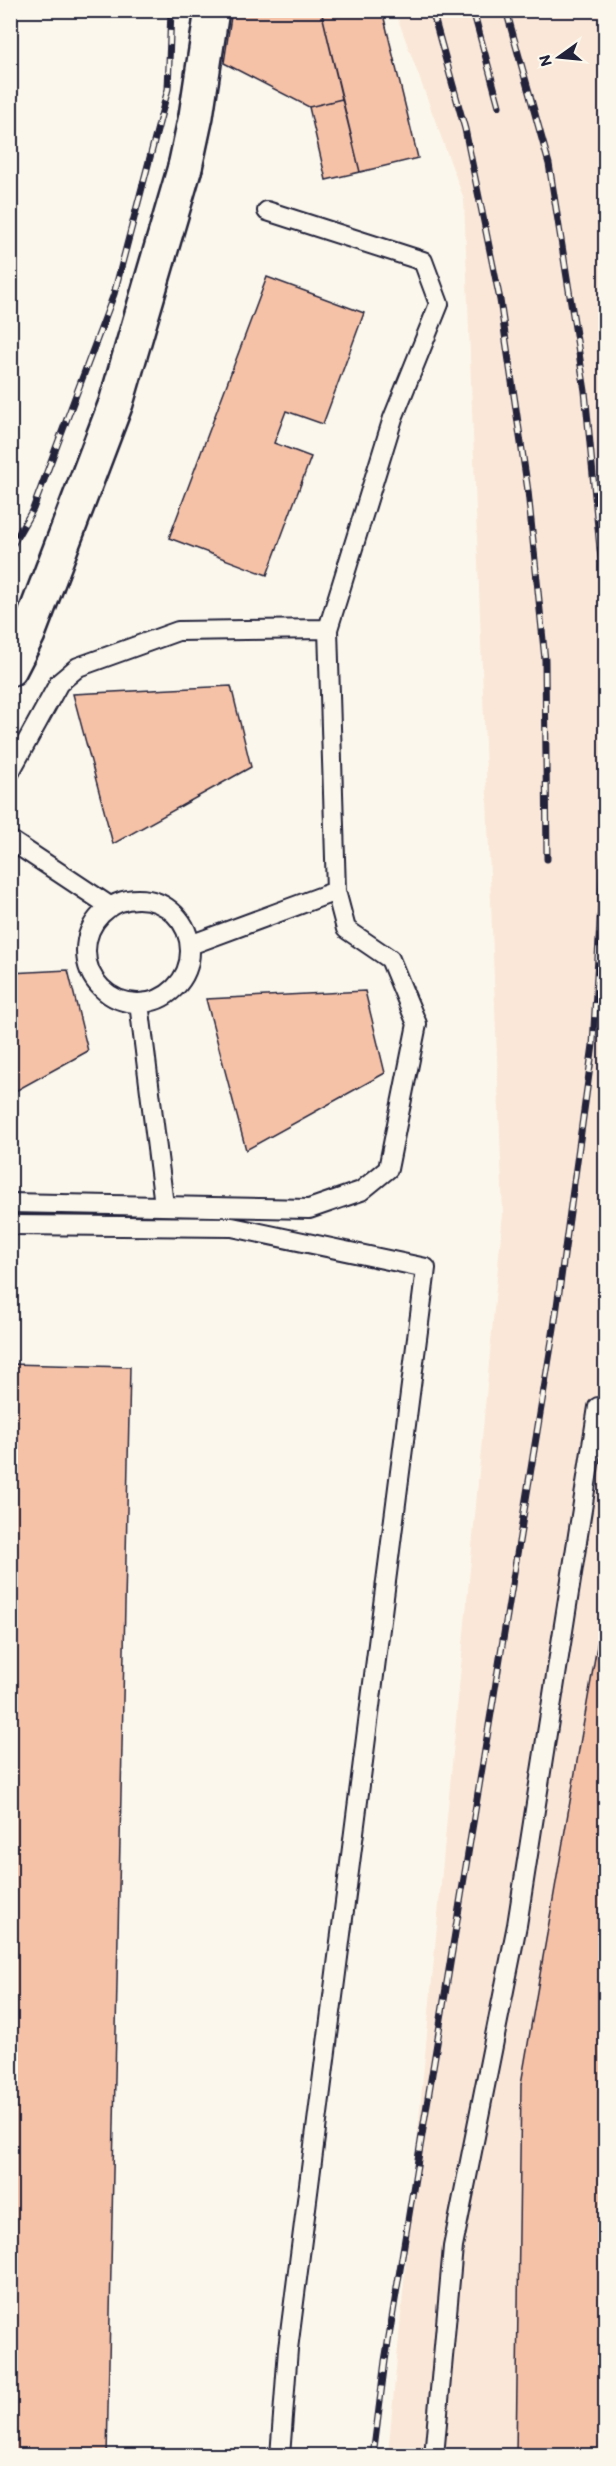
<svg xmlns="http://www.w3.org/2000/svg" width="616" height="2466" font-family="Itim,sans-serif">
<rect width="100%" height="100%" fill="#fbf7ec"/>
<filter id="ink" filterUnits="userSpaceOnUse"><feTurbulence type="fractalNoise" baseFrequency=".0167" numOctaves="2"/><feDisplacementMap in="SourceGraphic" scale="12" xChannelSelector="R" yChannelSelector="G"/><feConvolveMatrix kernelMatrix="1 2 1 2 8 2 1 2 1" color-interpolation-filters="sRGB"/></filter>
<g filter="url(#ink)">
<!-- built -->
<path fill="#fae7d7" d="M395 11H605V2455L388 2456 503 1213 464 199Z"/>
<!-- building -->
<path fill="#f6c2a7" stroke="#22223b" stroke-width="1.5" d="M232 10H321L342 99 309 107 224 63Z
M321 10H382L418 158 360 172Z
M342 99 360 172 326 180 309 107Z
M267 277 364 313 323 424 286 411 274 443 311 457 267 575 169 538Z
M231 686 251 767 113 844 73 694Z
M68 970 88 1051 10 1094V973Z
M365 991 385 1073 246 1150 206 999Z
M10 1364 130 1367 107 2456H10Z
M606 1594V2456H516L521 2084Z"/>
<g fill="none" stroke-linecap="round" stroke-linejoin="round">
<defs>
<path id="lane" d="M10 772 59 683 78 667 178 631 328 629
M10 840 111 907
M86 951a52 52 0 1 1 104 0a52 52 0 1 1-104 0Z
M190 945 336 891
M139 1003 164 1205
M10 1203 309 1209 361 1191 388 1169 417 1024 390 959 346 929 336 891 328 629 393 418 439 304 423 261 267 211
M10 1225 232 1227 426 1268 288 2349 280 2456
M434 2456 453 2247 517 1925 598 1407H606"/>
<path id="street" d="M185 167 196 116 212 10"/>
<path id="secondary" d="M10 669 28 634 116 403 185 167"/>
</defs>
<!-- lane casing -->
<use href="#lane" stroke="#22223b" stroke-width="22"/>
<!-- street casing -->
<use href="#street" stroke="#22223b" stroke-width="38"/>
<!-- secondary casing -->
<use href="#secondary" stroke="#22223b" stroke-width="38"/>
<!-- lane -->
<use href="#lane" stroke="#fbf7ec" stroke-width="18"/>
<!-- street -->
<use href="#street" stroke="#fbf7ec" stroke-width="33"/>
<!-- secondary -->
<use href="#secondary" stroke="#fbf7ec" stroke-width="33"/>
<defs>
<path id="rail" d="M432 10 465 129 500 300 528 491 545 660 547 859
M473 10 499 106
M506 10 549 164 585 391 606 612
M602 10 606 20
M10 549 33 509 114 294 168 89 171 10
M373 2456 385 2361 554 1328 593 1045 605 834 606 627"/>
</defs>
<!-- rail casing -->
<use href="#rail" stroke="#22223b" stroke-width="7"/>
<!-- rail -->
<use href="#rail" stroke="#fbf7ec" stroke-width="4.5" stroke-dasharray="14" stroke-linecap="butt"/>
</g>
</g>
<!-- margin -->
<rect width="616" height="2466" fill="none" stroke="#fbf7ec" stroke-width="36"/>
<rect x="18" y="18" width="580" height="2430" fill="none" stroke="#22223b" stroke-width="2" filter="url(#ink)"/>
<!-- north arrow -->
<g transform="translate(559 57) rotate(255)" stroke="#fbf7ec" stroke-width="4.5" paint-order="stroke">
<path d="M0-4.5L10 22L0 15L-10 22Z" fill="#22223b"/>
<text y="-9" font-size="16" font-weight="bold" text-anchor="middle" fill="#22223b">N</text>
</g>
</svg>
